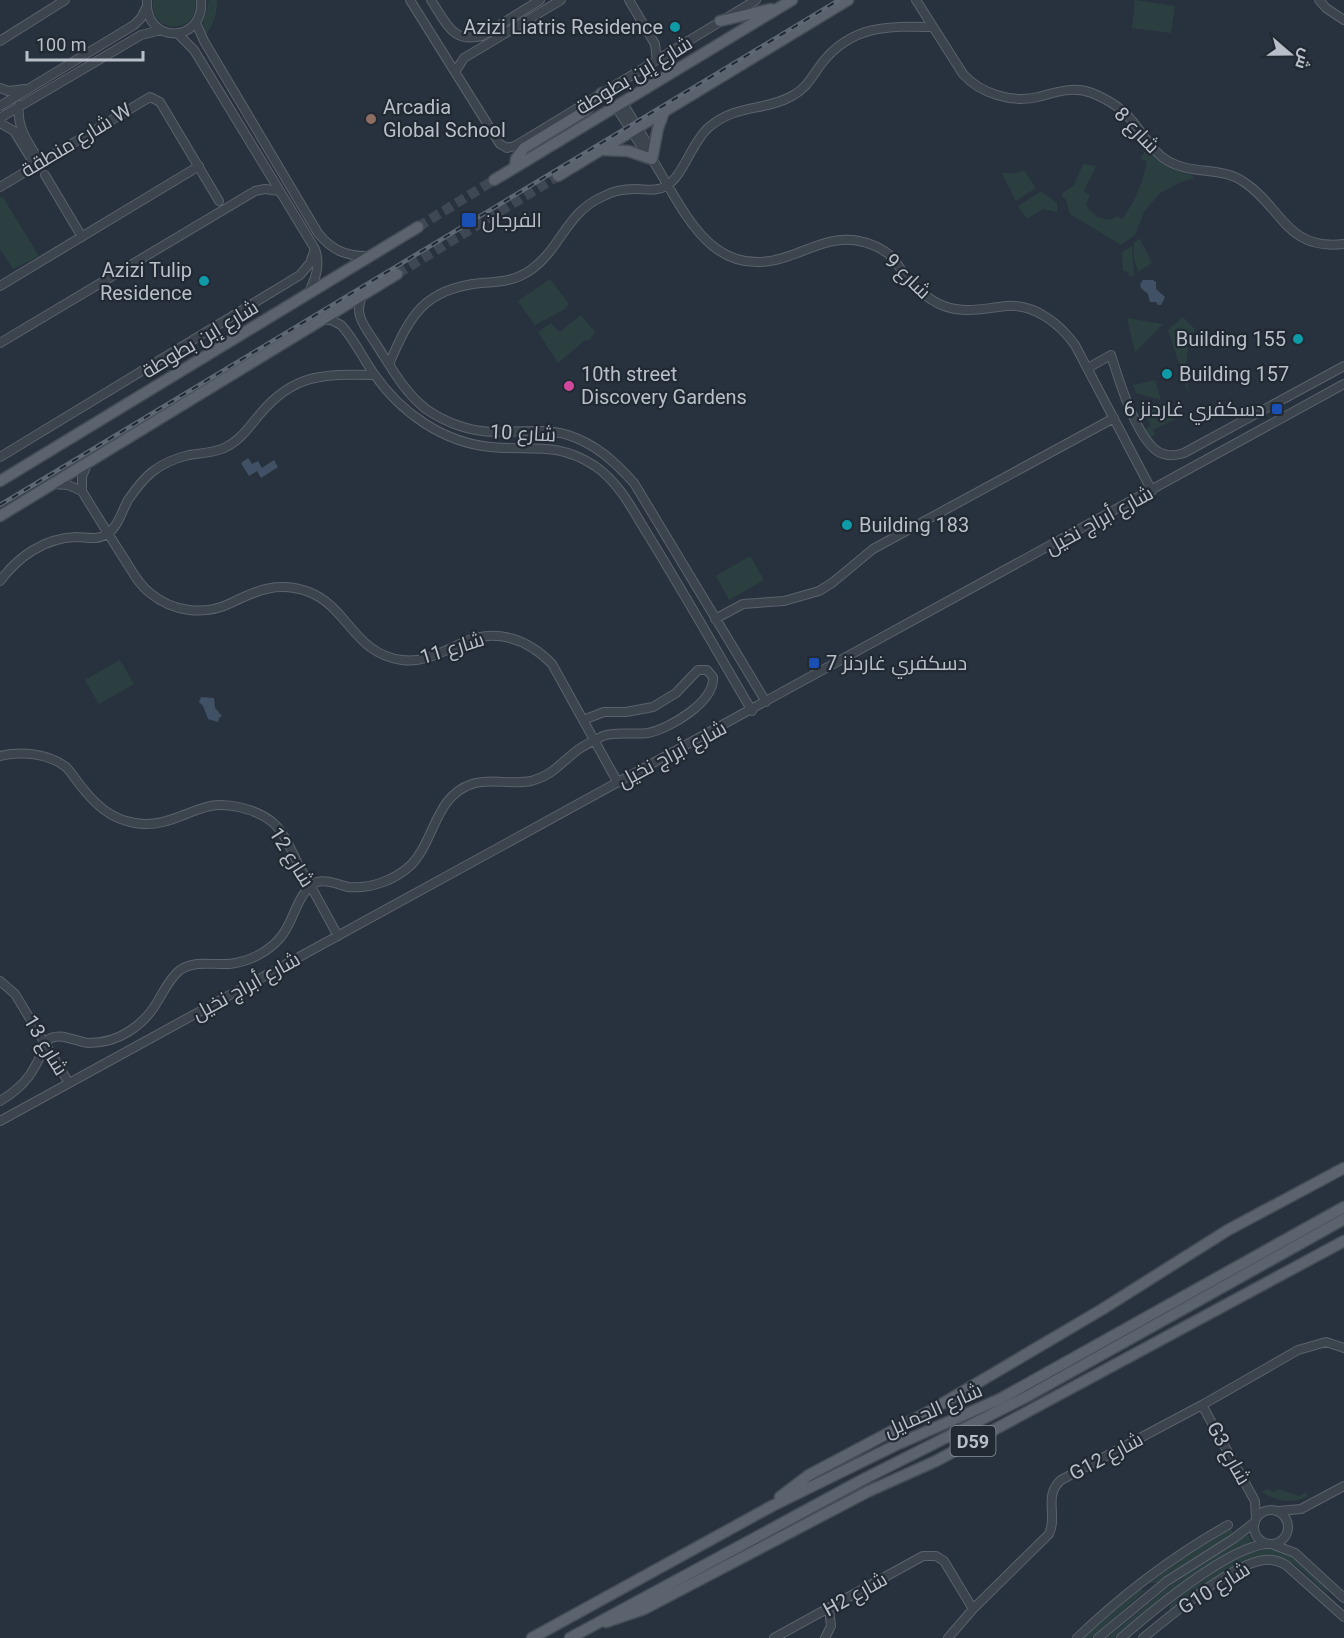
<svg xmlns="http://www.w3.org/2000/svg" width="1344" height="1638" font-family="Roboto,Cairo,sans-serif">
<rect width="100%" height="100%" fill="#28323e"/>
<!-- green -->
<path fill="#2b3f40" d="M153 0H195C201 34 149 37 153 0Z
M209 0H217C217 15 214 24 205 36L203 22Z
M1135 0 1175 6 1171 33 1132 28Z
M1145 151H1149C1159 165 1176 171 1192 175L1194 178 1181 182 1160 193 1144 212 1135 235 1121 245 1070 214 1066 200 1062 196 1063 193 1074 185 1083 164 1096 166 1084 191 1090 195 1086 204C1091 216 1106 224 1117 216L1122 219C1135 202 1143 182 1147 161L1140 159Z
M1024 170 1036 188 1016 201 1002 173H1018Z
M1041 191 1057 203V212L1043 209 1027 219 1018 206Z
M2 196 39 256 13 269 0 249V197Z
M1140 239 1152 263 1138 272 1134 259V242Z
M1132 246 1134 276H1128L1129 272 1123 271 1122 252Z
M550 279 569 304 565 309 535 325 518 301Z
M581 315 595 332 590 340H585L558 363 538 332 551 323 559 332Z
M1183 317 1195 329C1184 352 1185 373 1190 398L1168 330Z
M1127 318 1163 324 1135 352Z
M1155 380 1161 400 1136 393 1133 385Z
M1140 403 1183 415 1153 430 1155 435 1150 438 1146 429 1151 426Z
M750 556 764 580 729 600 716 576Z
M120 660 134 684 99 704 85 680Z
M1267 1489 1273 1492 1279 1489 1299 1496 1306 1492 1308 1496C1293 1504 1277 1502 1262 1492Z
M1231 1528 1233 1534 1194 1558 1159 1583H1149L1177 1561Z
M1247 1533 1252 1542C1202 1566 1157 1602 1115 1638H1107L1171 1585Z
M1268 1549C1294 1552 1309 1570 1326 1587L1328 1593C1314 1585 1304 1569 1289 1561 1253 1543 1198 1590 1170 1611L1169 1607 1175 1600C1204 1580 1233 1553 1268 1549Z
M1138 1590H1146L1091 1638H1083Z"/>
<!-- water -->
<path fill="#405165" d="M1143 280H1153L1156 282V289L1165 297 1161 305H1158L1156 302H1150L1148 294 1141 288 1140 284Z
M248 458 252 464 258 461 262 468 274 460 278 467 261 478 257 471 249 476 241 463Z
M201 697 214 698 215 708 222 716 219 718 218 722 208 719 203 706 199 702Z"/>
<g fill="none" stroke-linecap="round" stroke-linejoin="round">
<!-- major-tunnel -->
<path stroke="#3e4753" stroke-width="10" stroke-dasharray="10 5" stroke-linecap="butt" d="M418 227 494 180
M397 274 558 176"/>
<defs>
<path id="minor" d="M147 0C144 45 205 44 201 0
M410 0 500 144 507 148 515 146 756 0
M431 0C445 21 452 44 482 36L540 0
M629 0 655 44 657 60
M916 0 963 74C981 94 1012 103 1038 97 1057 92 1073 86 1092 93 1107 99 1123 109 1133 122 1143 134 1150 147 1162 157 1189 177 1219 165 1244 182 1282 207 1286 251 1344 244
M1319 0 1326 8 1344 20
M196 23 204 41 318 233C332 251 348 257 371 256
M177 33 194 50 315 249C321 266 315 279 308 295
M0 41 65 0
M455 72 464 58 561 0
M0 88 8 91 25 89
M623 103 650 148 652 155
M19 105C16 128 29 143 40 162
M0 106 134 25 141 18 146 8
M616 107 645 152 652 159C685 211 711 284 789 256 813 248 832 236 859 241 870 243 883 249 892 257 896 261 899 267 902 271 914 286 926 299 944 306 966 314 985 308 1007 306 1035 304 1060 324 1075 345L1152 491
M0 118 141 35 161 30
M0 123 14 131 35 165
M45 175 82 237
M0 187 150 97 160 102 219 201
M0 286 199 166
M363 295C352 314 366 328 376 344 391 367 404 392 426 409 446 423 471 432 495 432 519 432 544 428 568 435 596 444 615 462 634 483L766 702
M321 320H331L341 325C355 340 363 359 374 374 401 413 443 442 490 447 531 451 557 441 595 466 621 484 634 513 650 538 685 595 718 653 752 711
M0 343 255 191 265 189 279 191
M389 364C410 316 423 289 481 283 500 282 516 281 532 269 562 247 566 212 604 196 613 191 625 189 635 189 646 189 656 192 666 186 682 178 692 142 708 128 737 103 763 112 792 96 807 88 812 76 822 63 852 25 888 26 933 27
M1088 368 1111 355C1119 380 1135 435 1157 451 1165 456 1175 456 1184 453L1344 366
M0 457 300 275 310 263 315 249
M87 464 82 477V491C95 513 109 535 123 557 131 569 138 584 150 593 173 612 204 616 231 603 257 590 279 581 309 592 348 607 354 654 402 660 424 663 442 652 462 643 495 627 528 639 552 664L618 783
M54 484 68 485 82 491
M0 581C18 557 44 538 76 537 87 537 96 541 107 534 118 527 122 511 128 500 135 490 142 480 152 472 162 464 176 458 189 455 201 453 213 453 224 448 240 441 249 427 260 414 294 373 325 374 374 375
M715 619 743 604 784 601 819 591 832 583 873 549 1114 418
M0 756C21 751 48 753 66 767 71 772 76 780 80 785 95 804 110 819 135 823 162 828 182 814 206 807 225 801 255 809 271 821 284 831 291 850 298 864 312 888 325 912 338 936
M0 981 15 994 69 1083
M0 1101C27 1085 35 1070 47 1041 57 1030 76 1042 89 1043 103 1043 117 1039 128 1032 141 1024 152 1012 159 999 165 989 170 978 180 970 196 960 212 965 229 964 248 962 267 953 280 938 294 923 297 891 317 882 327 879 339 885 348 887 371 889 395 880 411 865 435 840 435 796 472 784 491 778 511 785 531 781 554 775 561 762 579 749 586 744 595 740 603 736 614 731 635 735 648 733 669 729 715 702 713 677L707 670H698L676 693 653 707 626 712H604L583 720
M0 1121 1344 384
M1202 1405 1255 1501 1256 1519
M1254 1527a17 17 0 1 1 34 0a17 17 0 1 1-34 0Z
M1278 1511 1301 1509 1344 1486
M1274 1545 1295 1553 1344 1598
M774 1638 923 1556H936L944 1561 973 1609
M825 1638 831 1626 829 1609
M948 1638 973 1609 1049 1534C1058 1515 1043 1496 1061 1480L1202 1405 1298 1350 1326 1342 1344 1348
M1077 1638C1123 1594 1173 1556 1228 1525
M1098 1638 1167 1581 1233 1539 1255 1522
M1121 1638C1152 1611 1227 1548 1266 1544
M1143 1638C1169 1617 1231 1564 1264 1560 1272 1559 1279 1561 1286 1565L1344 1617"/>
<path id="major" d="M720 21 771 9
M603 150 628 151 652 159 658 128 664 112
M515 167 516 159 524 148 585 111 602 93
M558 176 848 0
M494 180 792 0
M0 481 418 227
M0 516 397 274
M780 1497 809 1475 928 1412 1101 1310 1228 1230 1344 1168
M606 1622 644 1609 869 1491 936 1461 1344 1241
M532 1638 772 1506 896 1445 1000 1399 1344 1207
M570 1638 862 1480 1028 1396 1344 1219"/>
</defs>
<!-- minor casing -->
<use href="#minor" stroke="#5a626c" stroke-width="10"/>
<!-- major casing -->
<use href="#major" stroke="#454d57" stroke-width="13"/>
<!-- minor -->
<use href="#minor" stroke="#3c444e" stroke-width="8"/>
<!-- major -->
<use href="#major" stroke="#5a636e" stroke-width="10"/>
<defs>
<path id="rail" d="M0 505 839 0"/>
</defs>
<!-- rail casing -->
<use href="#rail" stroke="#5e6875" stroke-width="4.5"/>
<!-- rail -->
<use href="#rail" stroke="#212933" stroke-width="2" stroke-dasharray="7" stroke-linecap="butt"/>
</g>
<!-- markers -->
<g fill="#0f9aa8" stroke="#212933" stroke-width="2">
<circle cx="675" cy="27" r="6"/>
<circle cx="204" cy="281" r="6"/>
<circle cx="1298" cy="339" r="6"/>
<circle cx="1167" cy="374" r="6"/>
<circle cx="847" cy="525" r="6"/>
</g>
<circle fill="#8d6e63" stroke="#212933" stroke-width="2" cx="371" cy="119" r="6"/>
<g fill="#1a4fb4" stroke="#212933" stroke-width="2">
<rect x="461" y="212" width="16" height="16" rx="3"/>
<rect x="1271" y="403" width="12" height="12" rx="3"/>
<rect x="808" y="657" width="12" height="12" rx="3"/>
</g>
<circle fill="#d1479c" stroke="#212933" stroke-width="2" cx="569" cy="386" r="6"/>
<g text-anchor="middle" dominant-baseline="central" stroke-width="4.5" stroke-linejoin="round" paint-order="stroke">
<!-- shield labels -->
<rect fill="#212933" stroke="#8b929c" stroke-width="1.5" x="950.5" y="1426" width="45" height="30" rx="4.5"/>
<g font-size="18" font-weight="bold" fill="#b8bfc9">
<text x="973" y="1441">D59</text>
</g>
<!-- poi labels -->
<g font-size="20" fill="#b8bfc9" stroke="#212933" text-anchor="start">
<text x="663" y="27" text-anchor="end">Azizi Liatris Residence</text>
<text x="383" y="107">Arcadia<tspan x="383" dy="23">Global School</tspan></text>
<text x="482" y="220">الفرجان</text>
<text x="192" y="270" text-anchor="end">Azizi Tulip<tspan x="192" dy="23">Residence</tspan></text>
<text x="1286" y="339" text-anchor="end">Building 155</text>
<text x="581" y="374">10th street<tspan x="581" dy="23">Discovery Gardens</tspan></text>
<text x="1179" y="374">Building 157</text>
<text x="1265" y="409" text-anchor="end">دسكفري غاردنز 6</text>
<text x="859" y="525">Building 183</text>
<text x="826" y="663">دسكفري غاردنز 7</text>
</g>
<!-- street labels -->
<g font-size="20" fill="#b8bfc9" stroke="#212933">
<text transform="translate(634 75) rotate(-31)">شارع إبن بطوطة</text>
<text transform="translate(1137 130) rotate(46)">شارع 8</text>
<text transform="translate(76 140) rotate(-31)">شارع منطقة W</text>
<text transform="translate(908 276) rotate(44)">شارع 9</text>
<text transform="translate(200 339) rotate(-31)">شارع إبن بطوطة</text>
<text transform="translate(523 433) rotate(3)">شارع 10</text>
<text transform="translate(1099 520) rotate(-29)">شارع أبراج نخيل</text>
<text transform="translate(452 648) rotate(-17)">شارع 11</text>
<text transform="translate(672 754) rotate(-28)">شارع أبراج نخيل</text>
<text transform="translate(292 857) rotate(58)">شارع 12</text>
<text transform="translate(246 986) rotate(-29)">شارع أبراج نخيل</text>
<text transform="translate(46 1045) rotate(59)">شارع 13</text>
<text transform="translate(933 1410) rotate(-24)">شارع الجمايل</text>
<text transform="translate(1229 1453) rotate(61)">G3 شارع</text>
<text transform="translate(1106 1456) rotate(-28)">G12 شارع</text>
<text transform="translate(1214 1588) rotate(-32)">G10 شارع</text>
<text transform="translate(855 1594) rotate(-29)">H2 شارع</text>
</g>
</g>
<!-- north arrow -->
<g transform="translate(1290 54) rotate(110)" stroke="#212933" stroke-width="4.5" paint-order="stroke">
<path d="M0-4.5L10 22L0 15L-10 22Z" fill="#b8bfc9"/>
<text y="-9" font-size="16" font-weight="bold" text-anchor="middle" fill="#b8bfc9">ش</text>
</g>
<!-- scale -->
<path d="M27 51v9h116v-9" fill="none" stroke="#b8bfc9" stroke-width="3"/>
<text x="36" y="51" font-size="18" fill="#b8bfc9" stroke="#212933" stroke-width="4.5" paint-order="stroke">100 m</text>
</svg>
